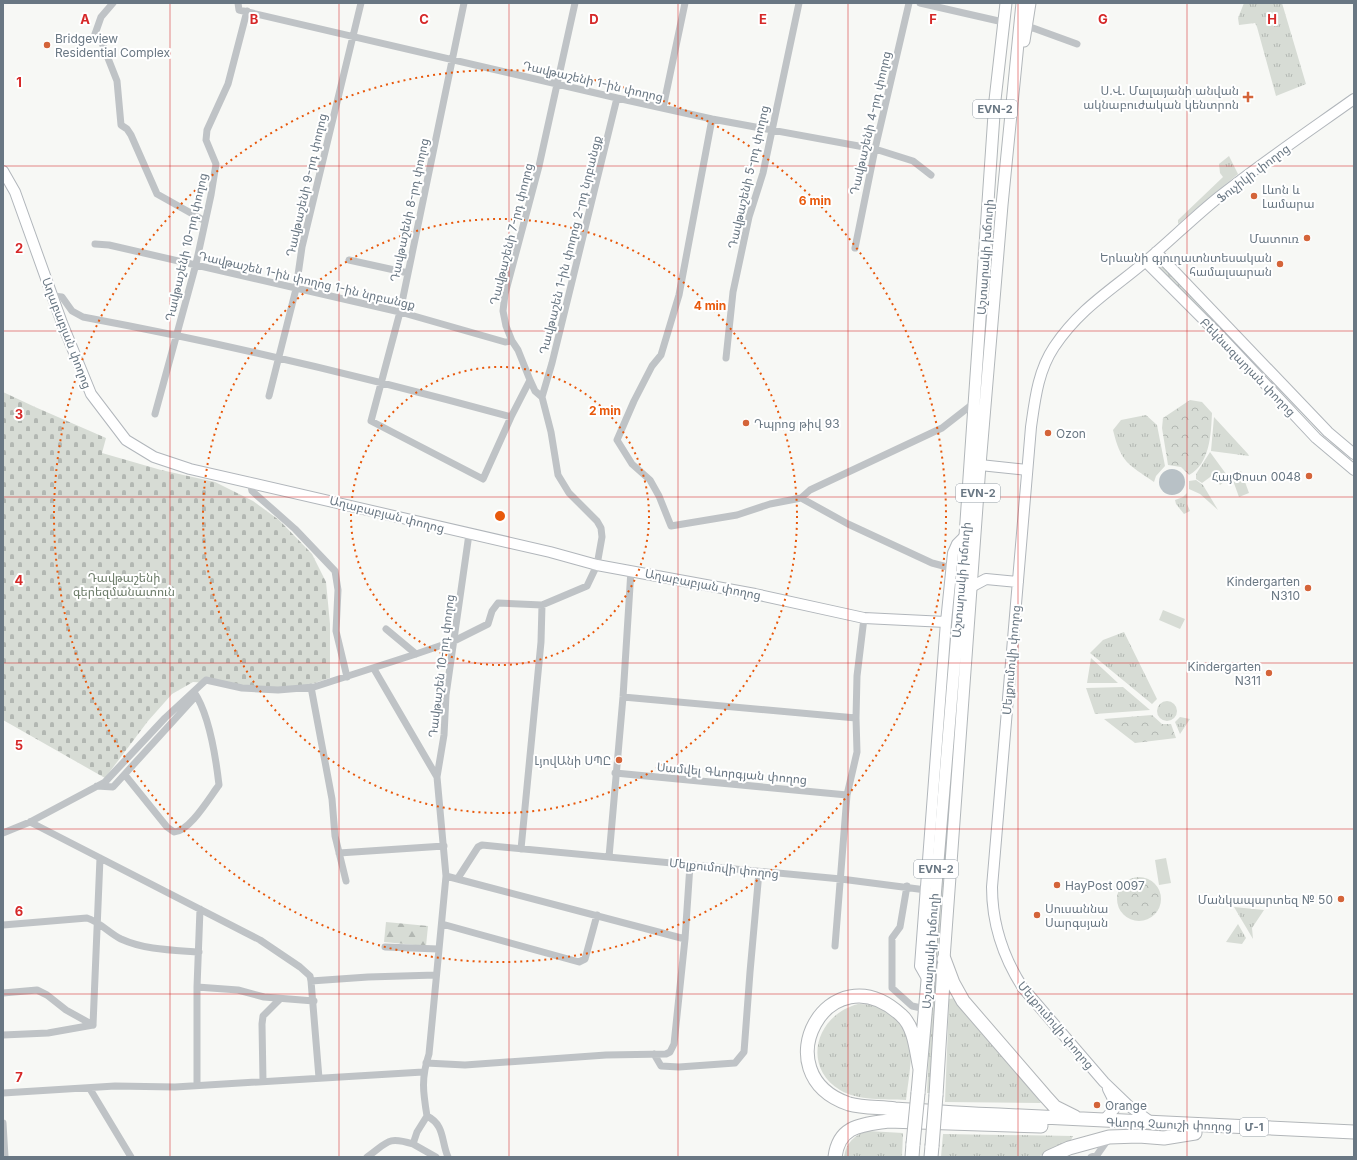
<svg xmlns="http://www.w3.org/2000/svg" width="1357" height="1160" font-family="Inter,'Noto Sans Armenian',sans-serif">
<defs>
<pattern id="grass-tufts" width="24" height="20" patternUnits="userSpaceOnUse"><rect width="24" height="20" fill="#d7dcd5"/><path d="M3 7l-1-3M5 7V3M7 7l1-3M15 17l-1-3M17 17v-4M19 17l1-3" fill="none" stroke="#b2b7b2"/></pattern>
<pattern id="forest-firs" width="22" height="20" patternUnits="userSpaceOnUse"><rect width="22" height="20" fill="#d7dcd5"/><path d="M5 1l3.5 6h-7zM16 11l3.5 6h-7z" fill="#b2b7b2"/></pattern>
<pattern id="cemetery-stones" width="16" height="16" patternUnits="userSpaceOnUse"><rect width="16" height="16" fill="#d7dcd5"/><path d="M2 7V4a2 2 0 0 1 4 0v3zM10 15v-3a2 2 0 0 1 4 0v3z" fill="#b2b7b2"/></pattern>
<pattern id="park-crowns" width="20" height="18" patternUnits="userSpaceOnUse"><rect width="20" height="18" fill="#d7dcd5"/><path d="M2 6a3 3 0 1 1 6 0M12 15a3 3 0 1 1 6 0" fill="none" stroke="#b2b7b2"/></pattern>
</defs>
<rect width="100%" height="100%" fill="#f7f8f5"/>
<!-- grass -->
<path fill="url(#grass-tufts)" d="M1244 3H1282L1306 84 1276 96 1257 27 1255 23 1239 25 1238 18Z
M1229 156 1238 174 1178 224V220L1223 177 1220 173 1219 164Z
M1157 259 1350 460 1317 429 1228 336 1155 266Z
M1146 415 1157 425 1165 466 1156 476 1154 482C1128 464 1121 463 1113 430L1121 420Z
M1214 417 1248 454 1249 456 1211 451Z
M1210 452 1229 478 1220 485 1213 475 1202 483 1196 479V474Z
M1196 480 1203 485 1218 510 1200 494 1189 489V481Z
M1187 493V504L1190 511 1184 514 1176 504 1175 500 1183 497Z
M1124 632 1157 699 1152 704 1090 653 1103 640Z
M1091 658 1118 683H1087Z
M1123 687 1150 710 1095 714 1086 688Z
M1157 711a10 10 0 1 1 20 0a10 10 0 1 1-20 0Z
M1180 717 1190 719 1180 734 1175 722Z
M949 793 936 993H932Z
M1234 907 1264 910 1252 928 1253 939Z
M1238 924 1246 938 1242 944 1226 942Z
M955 998 1041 1103 945 1102 949 999Z
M931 1000H935L931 1093H927Z
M858 1004C885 1003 912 1021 911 1051 911 1067 908 1084 906 1100 885 1099 858 1101 840 1090 801 1066 816 1015 858 1004Z
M868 1131 903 1133 902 1157H844C846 1143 854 1135 868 1131Z
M943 1134 1073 1136 1071 1140 1038 1157H941Z"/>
<!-- forest -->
<path fill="url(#forest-firs)" d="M386 922 428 926 426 946 384 942Z"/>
<!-- cemetery -->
<path fill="url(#cemetery-stones)" d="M3 392 35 407 106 438 102 453 161 470 215 482 253 501 279 520 312 554 326 582 330 624V678L296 689 193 682 172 694 148 721 105 778 3 720Z"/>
<!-- park -->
<path fill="url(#park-crowns)" d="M1190 400 1202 402 1212 413C1211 434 1210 464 1189 475L1181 467 1168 465 1162 428 1163 418Z
M1152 715 1162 724H1171L1176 738 1135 743 1104 719Z
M1117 899a22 22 0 1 1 44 0a22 22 0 1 1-44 0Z"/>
<!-- pitch -->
<path fill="#d7dcd5" d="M1241 471 1249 493 1239 497 1231 475Z
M1163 610 1185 619 1180 629 1159 620Z
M1166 858 1171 883 1159 885 1155 860Z"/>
<!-- water -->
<path fill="#b8c1c6" d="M1159 482a13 13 0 1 1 26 0a13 13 0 1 1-26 0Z"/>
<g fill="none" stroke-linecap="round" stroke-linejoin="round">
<defs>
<path id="secondary" d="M3 171 15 192 62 323 91 394 126 440 154 457 190 469 550 552 597 565 755 594 864 618 946 622
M1156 252 1328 432 1354 454
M1146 262 1222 338 1316 438 1354 470
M980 465 1027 470
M971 587 986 579 1018 582
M928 980 920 966 946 622 953 553 957 544 965 536
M1103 1121 1115 1108V1103L1108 1089
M1151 1122 1129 1106 1104 1082 1023 988C1003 957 992 923 992 887L1031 427C1035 399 1038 371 1054 347 1081 307 1112 290 1146 261 1171 240 1194 217 1219 197 1263 162 1309 131 1354 99"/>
<path id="primary" d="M1024 41 1030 3
M930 958 965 536 995 100 1006 3
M944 959 980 465 1002 205 1022 3"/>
<path id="highway" d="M944 959 953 983 963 1001 1045 1096 1055 1107 1075 1117
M920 1069C916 1051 915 1027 901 1015 829 949 761 1074 849 1104 863 1108 881 1107 895 1109 930 1111 964 1114 999 1115 1117 1121 1236 1126 1354 1132
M918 1093 930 958
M936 1095 944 965
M835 1157C839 1125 862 1125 888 1121L1041 1126
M912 1157 913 1144
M931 1157 932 1146
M1049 1157 1069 1148 1109 1137 1139 1136 1164 1138 1195 1133"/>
</defs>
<!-- secondary casing -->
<use href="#secondary" stroke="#b1b6bb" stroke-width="12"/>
<!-- primary casing -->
<use href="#primary" stroke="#b2b7ba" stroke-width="13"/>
<!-- highway casing -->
<use href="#highway" stroke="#b2b6b9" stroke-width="15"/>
<!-- street -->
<path stroke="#bfc3c6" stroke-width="7" d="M113 3 101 17 95 34 102 43 117 81 121 125 127 129 131 135 157 194 205 221
M238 3 239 10 617 98 712 119 875 149 913 161 931 175
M464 3 400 312 371 421 483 479 511 417
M920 3 1003 22
M1027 29 1033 28 1077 44
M663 108 685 3
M712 119 679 295 661 355 652 366 634 401 617 440 632 464 650 480 659 496 671 526 737 515 770 504 801 498 848 524 932 563 951 568
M95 244 109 245 400 312 505 342 512 341
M855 248 875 149 909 3
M349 260 408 273
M53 296 62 297 72 311 83 317C227 344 370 378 511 417L530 380
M726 358 733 292 749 217 763 173 799 3
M269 396 296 289 302 247 361 3
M542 397 552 363 617 98
M155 414 196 264 211 195 216 164 206 140 207 130 228 84 247 11
M250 481 252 491 295 529 335 571 338 590 336 631 347 677
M801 498 810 490 942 428 974 403
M386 629 416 654
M311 687 332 799 335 836 346 881
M623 697 856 718
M615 773 847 795
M125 775 167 827 174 832C190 831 209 798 219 785 216 759 209 714 194 692
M437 777 444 735 446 695 469 534
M97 786 113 787 196 696
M30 822 260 940 300 967 310 976 311 981 319 1078
M3 833 30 822 105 782 165 718 206 680 242 688 278 690 314 687 416 654 454 641 488 624 492 611 498 603 542 605 587 586 597 565 602 537 601 528 597 521 569 493 558 475 551 432 542 397 535 391 530 380 518 350 512 341 506 326 503 311 505 294 539 166 575 3
M521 849 541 642 542 605
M339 853 444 846
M609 857 623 697 631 570
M446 876 685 939
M458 878 478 847 482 845 841 879 926 890
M907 886 900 927 892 938V988L912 1006 926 1009
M442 924 579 962 585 959 597 915
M3 925 87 918C100 922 109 933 121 939 145 950 173 950 199 952
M835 946 847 795 857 752 856 718 857 676 864 618
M385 947 438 949
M311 981 368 977 436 975
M197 987 200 909
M3 993 37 990 47 995 66 1010 93 1025
M93 1025 100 858
M3 1035 48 1033 93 1025
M654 1054 661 1066 679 1067 735 1063 744 1052 750 972 759 872
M426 1063 465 1065 606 1055 666 1054 670 1052 674 1044 685 939 690 865
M263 1081 262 1024 263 1016 280 999
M197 1084V987L238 990 264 997 314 1001
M90 1089 131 1157
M3 1093 115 1086 175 1087 423 1072
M427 1116C445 1125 441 1141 448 1157
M3 1123 5 1157
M413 1144 436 1157
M367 1157C388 1142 387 1136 413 1144L417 1132 427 1116C423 1092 421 1078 429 1054L446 876 437 777 374 669
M1091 1157 1097 1155 1109 1138"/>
<!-- secondary -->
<use href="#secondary" stroke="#fff" stroke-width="10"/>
<!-- primary -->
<use href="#primary" stroke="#fff" stroke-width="11"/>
<!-- highway -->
<use href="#highway" stroke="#fff" stroke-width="13"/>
<defs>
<path id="highway-bridge" d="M913 1144 918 1093
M932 1146 936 1095"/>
</defs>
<!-- highway-bridge casing -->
<use href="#highway-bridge" stroke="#b2b6b9" stroke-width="15" stroke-linecap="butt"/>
<!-- highway-bridge -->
<use href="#highway-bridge" stroke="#fff" stroke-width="13"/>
</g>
<!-- grid -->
<path fill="none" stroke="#d62828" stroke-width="1" stroke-opacity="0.55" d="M170 3V1157M339 3V1157M509 3V1157M678 3V1157M848 3V1157M1018 3V1157M1187 3V1157M3 166H1354M3 331H1354M3 497H1354M3 663H1354M3 829H1354M3 994H1354"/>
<!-- distance rings -->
<g fill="none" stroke="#e8590c" stroke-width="2" stroke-dasharray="2 4">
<circle cx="500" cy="516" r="149"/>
<circle cx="500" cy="516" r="297"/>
<circle cx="500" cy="516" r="446"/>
</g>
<!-- markers -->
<g fill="#d46439" stroke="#fff" stroke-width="1.5">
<circle cx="47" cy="45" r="4"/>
<path d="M1246 91h4v4h4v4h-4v4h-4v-4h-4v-4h4z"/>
<circle cx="1254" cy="196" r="4"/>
<circle cx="1307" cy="238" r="4"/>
<circle cx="1280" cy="264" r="4"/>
<circle cx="746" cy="423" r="4"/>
<circle cx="1048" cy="433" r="4"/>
<circle cx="1309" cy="476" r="4"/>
<circle cx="1308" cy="588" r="4"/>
<circle cx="1269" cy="673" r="4"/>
<circle cx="619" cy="760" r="4"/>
<circle cx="1057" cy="885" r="4"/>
<circle cx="1341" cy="899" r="4"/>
<circle cx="1037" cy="915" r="4"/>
<circle cx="1097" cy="1105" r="4"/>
</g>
<g text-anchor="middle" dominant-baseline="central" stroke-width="4" stroke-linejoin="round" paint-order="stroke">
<!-- shield labels -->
<g fill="#fff" stroke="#96a0a8" stroke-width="1">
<rect x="973" y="100" width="44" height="18" rx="3"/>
<rect x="956" y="484" width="44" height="18" rx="3"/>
<rect x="914" y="860" width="44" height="18" rx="3"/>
<rect x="1240" y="1118" width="28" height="18" rx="3"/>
</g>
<g font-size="11" font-weight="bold" fill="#697783">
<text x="995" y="109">EVN-2</text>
<text x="978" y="493">EVN-2</text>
<text x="936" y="869">EVN-2</text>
<text x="1254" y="1127">Մ-1</text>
</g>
<!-- poi labels -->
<g font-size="12" fill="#697783" stroke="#fff" text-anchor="end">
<text x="55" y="38" text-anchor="start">Bridgeview<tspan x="55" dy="14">Residential Complex</tspan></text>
<text x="1239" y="90">Ս.Վ. Մալայանի անվան<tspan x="1239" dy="14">ակնաբուժական կենտրոն</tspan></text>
<text x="1262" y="189" text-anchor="start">Լևոն և<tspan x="1262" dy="14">Լամարա</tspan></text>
<text x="1299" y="238">Մատուռ</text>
<text x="1272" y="257">Երևանի գյուղատնտեսական<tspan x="1272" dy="14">համալսարան</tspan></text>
<text x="754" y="423" text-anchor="start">Դպրոց թիվ 93</text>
<text x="1056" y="433" text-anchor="start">Ozon</text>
<text x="1301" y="476">ՀայՓոստ 0048</text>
<text x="1300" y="581">Kindergarten<tspan x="1300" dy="14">N310</tspan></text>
<text x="1261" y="666">Kindergarten<tspan x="1261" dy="14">N311</tspan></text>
<text x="611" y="760">ԼյովԱնի ՍՊԸ</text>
<text x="1065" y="885" text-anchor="start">HayPost 0097</text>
<text x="1333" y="899">Մանկապարտեզ № 50</text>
<text x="1045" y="908" text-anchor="start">Սուսաննա<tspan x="1045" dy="14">Սարգսյան</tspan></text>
<text x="1105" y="1105" text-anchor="start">Orange</text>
</g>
<!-- street labels -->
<g font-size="12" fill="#697783" stroke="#fff">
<text transform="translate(593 81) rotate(13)">Դավթաշենի 1-ին փողոց</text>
<text transform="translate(870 123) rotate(-77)">Դավթաշենի 4-րդ փողոց</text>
<text transform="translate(1253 173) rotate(-37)">Ֆուչիկի փողոց</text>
<text transform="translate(748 177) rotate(-77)">Դավթաշենի 5-րդ փողոց</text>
<text transform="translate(306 185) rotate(-77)">Դավթաշենի 9-րդ փողոց</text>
<text transform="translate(409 210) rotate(-78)">Դավթաշենի 8-րդ փողոց</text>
<text transform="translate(511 234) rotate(-76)">Դավթաշենի 7-րդ փողոց</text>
<text transform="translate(570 245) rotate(-76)">Դավթաշեն 1-ին փողոց 2-րդ նրբանցք</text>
<text transform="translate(186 247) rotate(-77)">Դավթաշենի 10-րդ փողոց</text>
<text transform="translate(985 257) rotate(-86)">Աշտարակի խճուղի</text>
<text transform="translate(307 280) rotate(13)">Դավթաշեն 1-ին փողոց 1-ին նրբանցք</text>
<text transform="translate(67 333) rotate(69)">Աղաբաբյան փողոց</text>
<text transform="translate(1248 367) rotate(46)">Բեկնազարյան փողոց</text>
<text transform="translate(387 514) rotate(14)">Աղաբաբյան փողոց</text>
<text transform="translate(961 580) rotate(-85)">Աշտարակի խճուղի</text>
<text transform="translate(703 584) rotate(11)">Աղաբաբյան փողոց</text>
<text transform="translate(1011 660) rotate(-85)">Մելքումովի փողոց</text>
<text transform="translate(441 666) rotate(-83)">Դավթաշեն 10-րդ փողոց</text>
<text transform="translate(732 773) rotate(5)">Սամվել Գևորգյան փողոց</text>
<text transform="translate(724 868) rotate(6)">Մելքումովի փողոց</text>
<text transform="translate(930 951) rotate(-86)">Աշտարակի խճուղի</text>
<text transform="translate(1056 1025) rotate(50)">Մելքումովի փողոց</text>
<text transform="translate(1169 1124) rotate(2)">Գևորգ Չաուշի փողոց</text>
</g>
<!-- park labels -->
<g font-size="12" fill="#6b7b68" stroke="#fff">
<text x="124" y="577">Դավթաշենի<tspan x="124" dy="14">գերեզմանատուն</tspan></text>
</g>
</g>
<g font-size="13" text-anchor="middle" font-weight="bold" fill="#d62828" stroke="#fff" stroke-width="4" stroke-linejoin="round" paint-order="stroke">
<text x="85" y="24">A</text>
<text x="254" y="24">B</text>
<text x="424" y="24">C</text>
<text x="594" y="24">D</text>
<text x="763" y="24">E</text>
<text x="933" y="24">F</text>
<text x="1103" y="24">G</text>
<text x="1272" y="24">H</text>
<text x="19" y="87">1</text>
<text x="19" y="253">2</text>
<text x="19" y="419">3</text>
<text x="19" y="585">4</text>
<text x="19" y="750">5</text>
<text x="19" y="916">6</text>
<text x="19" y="1082">7</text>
</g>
<circle cx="500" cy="516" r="6" fill="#e8590c" stroke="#fff" stroke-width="2"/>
<g font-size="12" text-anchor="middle" font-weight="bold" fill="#e8590c" stroke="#fff" stroke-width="4" stroke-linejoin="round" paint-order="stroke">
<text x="815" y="205">6 min</text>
<text x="710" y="310">4 min</text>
<text x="605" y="415">2 min</text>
</g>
<!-- border -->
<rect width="1357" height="1160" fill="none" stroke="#697783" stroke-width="8"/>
</svg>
